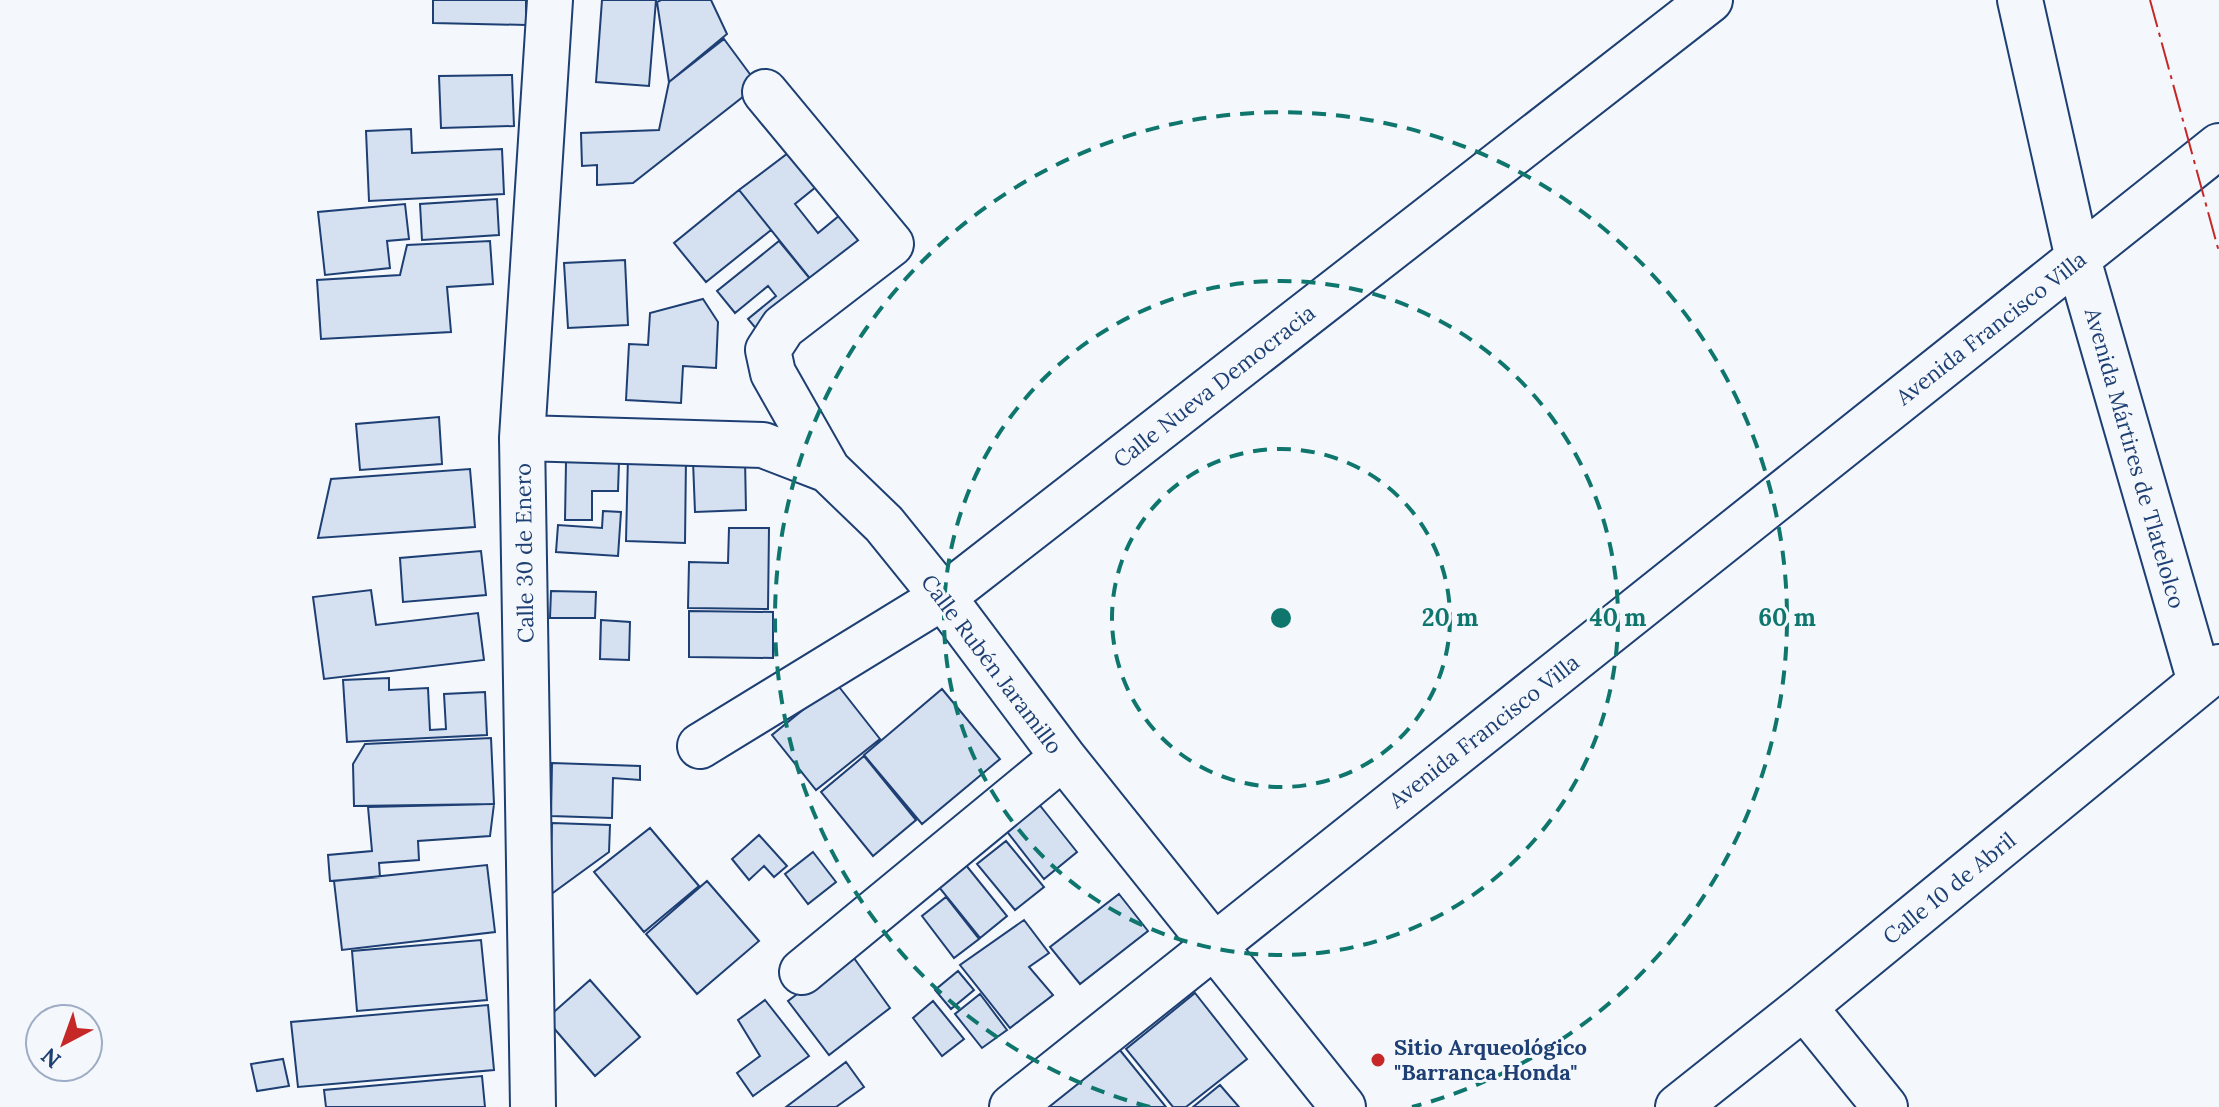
<svg xmlns="http://www.w3.org/2000/svg" width="2219" height="1107" font-family="Lora,serif">
<rect width="100%" height="100%" fill="#f4f7fb"/>
<!-- building -->
<path fill="#d5e0f0" stroke="#1d3f73" stroke-width="2" d="M433 0H526V25L433 23Z
M602 0H656L649 86 596 82Z
M661 0H711L727 34 669 82 657 2Z
M724 39 758 85 633 183 597 185V165L582 166 581 133 659 130 669 82Z
M512 75 514 126 441 128 439 76Z
M411 129 412 153 502 149 504 194 369 201 366 131Z
M800 144 827 178 795 204 818 233 851 206 879 242 820 291 739 190Z
M739 190 771 230 706 282 674 243Z
M497 199 499 235 422 240 420 204Z
M405 204 409 239 387 241 390 268 325 275 318 212Z
M490 241 493 284 447 287 451 332 321 339 317 280 400 275 407 245Z
M779 241 820 291 763 337 748 319 776 296 768 286 735 313 717 291Z
M625 260 628 325 568 328 564 263Z
M703 299 718 322 716 368 683 366 681 403 626 400 629 344 648 345 650 313Z
M439 417 442 464 360 470 356 424Z
M628 456 686 457 685 543 626 541Z
M745 459 746 510 695 512 693 461Z
M566 462H619L618 491H592V520H565Z
M470 469 475 527 318 538 331 479Z
M603 511 621 512 618 556 556 552 558 525 602 528Z
M729 528H769L768 609 688 608 689 562 728 563Z
M481 551 486 595 403 602 400 558Z
M371 590 376 625 478 613 484 660 324 679 313 597Z
M551 591 596 592 595 618H550Z
M689 611 773 612V658L689 657Z
M601 620 630 622 629 660 600 659Z
M389 678V690L428 688 430 730 446 729 444 694 485 692 487 735 347 742 343 680Z
M836 683 880 739 816 790 772 735Z
M942 689 1000 759 922 824 864 755Z
M491 738 494 804 354 806 353 764 365 744Z
M864 756 916 820 873 856 821 792Z
M552 763 640 766V780L613 778 612 818 551 816Z
M1034 798 1077 852 1044 879 1001 824Z
M494 804 490 836 418 841 419 860 379 863 380 877 330 881 328 855 372 851 368 807Z
M552 823 610 825 609 852 550 895Z
M650 828 699 886 644 932 594 872Z
M759 835 787 866 774 877 764 866 749 880 732 859Z
M1006 841 1044 887 1015 910 977 864Z
M813 852 836 882 808 904 785 874Z
M957 854 1007 916 980 938 930 876Z
M487 865 495 932 342 950 334 881Z
M707 881 759 941 697 994 646 934Z
M1119 894 1148 931 1080 984 1050 947Z
M946 897 979 939 954 958 922 916Z
M1024 920 1049 953 1029 967 1053 995 1010 1028 960 965Z
M481 940 487 1000 357 1011 352 951Z
M851 954 890 1008 829 1055 788 1001Z
M958 971 974 990 951 1009 935 990Z
M590 980 640 1037 595 1076 546 1019Z
M1195 993 1247 1059 1186 1107H1173L1126 1049Z
M980 994 1007 1030 982 1048 955 1014Z
M765 1000 809 1056 753 1096 737 1073 760 1056 738 1020Z
M933 1001 964 1039 942 1056 913 1018Z
M488 1005 494 1070 298 1087 291 1022Z
M1119 1049 1166 1107H1048Z
M283 1059 289 1086 257 1091 251 1064Z
M846 1062 864 1087 836 1107H786Z
M482 1076 485 1107H326L324 1090Z
M1220 1085 1239 1107H1193Z"/>
<g fill="none" stroke-linecap="round" stroke-linejoin="round">
<defs>
<path id="street" d="M2020 0 2078 259 2200 682
M765 92 891 244 783 327 768 350 773 373 828 470
M522 438 763 445 828 470 884 524 943 597 1063 757 1343 1107
M700 746 943 597 1710 0
M802 972 1063 757
M1804 1007 1885 1107
M533 1107 522 438 550 0
M1012 1107 2219 146
M1678 1107 1804 1007 2219 667"/>
</defs>
<!-- street casing -->
<use href="#street" stroke="#1d3f73" stroke-width="48"/>
<!-- street -->
<use href="#street" stroke="#f4f7fb" stroke-width="44"/>
<!-- power -->
<path stroke="#c62828" stroke-width="2" stroke-dasharray="28 6 4 6" stroke-linecap="butt" d="M2150 0 2219 252"/>
</g>
<!-- distance rings -->
<g fill="none" stroke="#0f766e" stroke-width="4" stroke-dasharray="14 10">
<circle cx="1281" cy="618" r="169"/>
<circle cx="1281" cy="618" r="337"/>
<path d="M1150 1107A506 506 0 1 1 1412 1107"/>
</g>
<!-- markers -->
<circle fill="#c62828" stroke="#f4f7fb" stroke-width="3" cx="1378" cy="1060" r="8"/>
<g text-anchor="middle" dominant-baseline="central" stroke-width="6" stroke-linejoin="round" paint-order="stroke">
<!-- street labels -->
<g font-size="22" fill="#1d3f73" stroke="#f4f7fb">
<text transform="translate(1991 328) rotate(-38)">Avenida Francisco Villa</text>
<text transform="translate(1214 386) rotate(-38)">Calle Nueva Democracia</text>
<text transform="translate(2135 458) rotate(74)">Avenida Mártires de Tlatelolco</text>
<text transform="translate(524 553) rotate(-91)">Calle 30 de Enero</text>
<text transform="translate(992 664) rotate(53)">Calle Rubén Jaramillo</text>
<text transform="translate(1484 731) rotate(-38)">Avenida Francisco Villa</text>
<text transform="translate(1949 888) rotate(-39)">Calle 10 de Abril</text>
</g>
<!-- poi labels -->
<g font-size="22" font-weight="bold" fill="#1d3f73" stroke="#f4f7fb" text-anchor="start">
<text x="1394" y="1047">Sitio Arqueológico<tspan x="1394" dy="25">"Barranca Honda"</tspan></text>
</g>
</g>
<circle cx="1281" cy="618" r="12" fill="#0f766e" stroke="#f4f7fb" stroke-width="4"/>
<g font-size="24" text-anchor="middle" font-weight="bold" fill="#0f766e" stroke="#f4f7fb" stroke-width="6" stroke-linejoin="round" paint-order="stroke">
<text x="1450" y="626">20 m</text>
<text x="1618" y="626">40 m</text>
<text x="1787" y="626">60 m</text>
</g>
<!-- north arrow -->
<g transform="translate(64 1043) rotate(221)"><circle r="38" fill="#f4f7fb" stroke="#9eadc5" stroke-width="2"/>
<path d="M0-6L14 30L0 20L-14 30Z" fill="#c62828"/>
<text y="-12" font-size="22" font-weight="bold" text-anchor="middle" fill="#1d3f73">N</text>
</g>
</svg>
